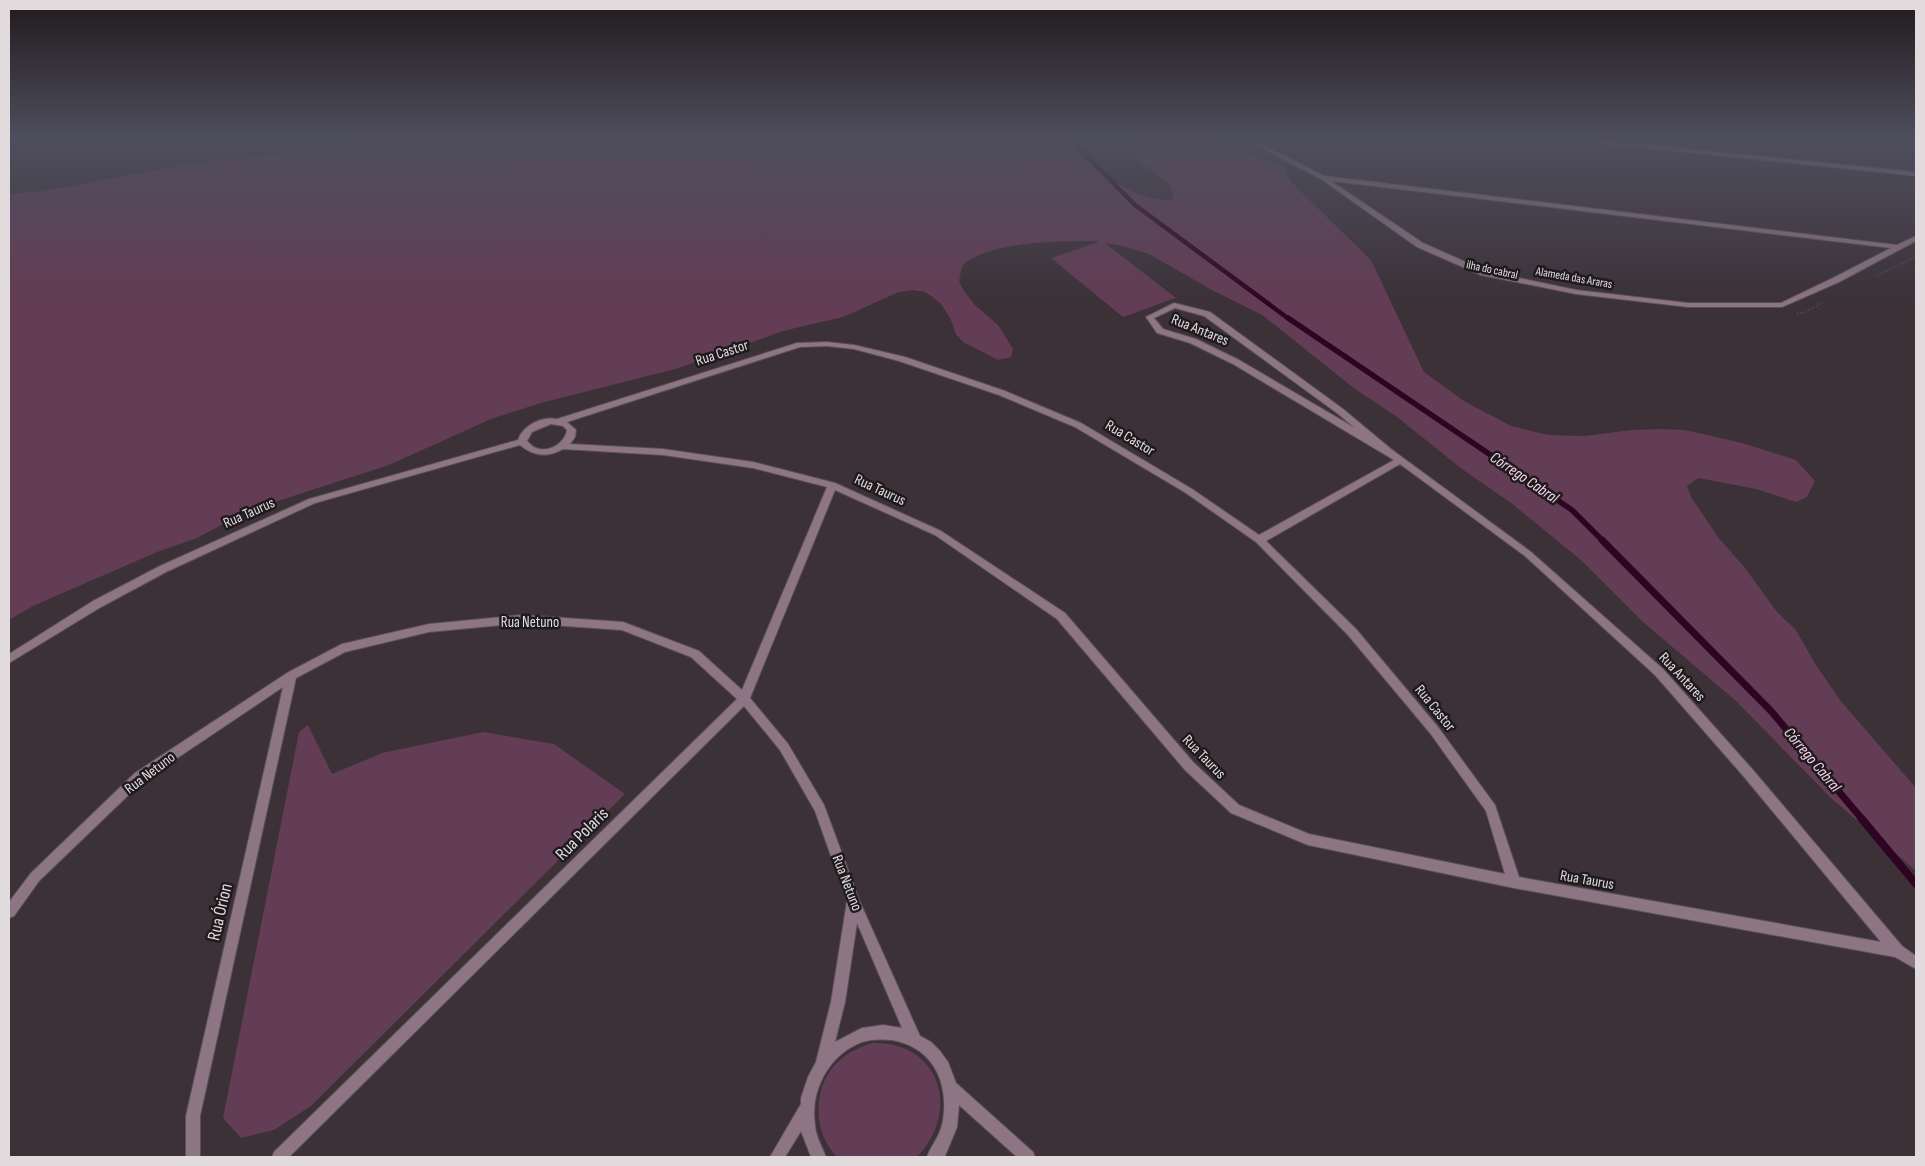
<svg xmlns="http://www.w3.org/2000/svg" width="1925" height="1166" font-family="'Sofia Sans Condensed',sans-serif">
<rect width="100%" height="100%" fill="#3b3137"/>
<!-- green -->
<path fill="#633c55" d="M360 140H1064C1085 165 1140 206 1173 199L1171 186 1142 163 1123 140H1215L1222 144 1285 168 1290 180 1296 187 1371 260 1424 372 1464 401 1511 426 1548 435 1585 436 1631 430 1663 429 1685 430 1742 443 1796 460 1815 481 1807 497 1796 502 1756 489 1698 478 1687 486 1691 497 1718 537 1745 568 1777 612 1796 630 1816 665 1840 700 1916 788V871L1831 798 1736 701 1643 622 1582 561 1511 503 1462 469 1397 417 1355 389 1262 315 1212 290 1149 254 1123 246 1105 243 1176 298 1123 317 1051 258 1099 242 1096 241C1061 241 987 241 962 266L959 281 962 288 974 304 998 325 1013 349 1011 357 998 360 963 342 956 334 950 318 941 304 934 298 925 292 913 290 899 292 843 317 783 331 679 368 541 403 491 419 389 465 250 510 197 538 157 552 33 606 9 620V195L60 188 180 165 305 151 352 143Z
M308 725 332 774 382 753 483 732 554 744 625 794 311 1106 274 1130 241 1138 223 1118 299 732Z
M872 1043C941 1041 961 1111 917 1157H837C811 1131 812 1083 841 1059 850 1051 861 1047 872 1043Z"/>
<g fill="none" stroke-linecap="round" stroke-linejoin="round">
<!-- stream-far3 -->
<path stroke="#2f0423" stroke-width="4.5" d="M1071 140 1135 205 1289 319"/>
<!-- stream-far2 -->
<path stroke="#2f0423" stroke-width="5.5" d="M1288 318 1572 510 1603 541"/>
<!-- stream-far1 -->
<path stroke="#2f0423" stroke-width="7" d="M1602 540 1771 711 1862 819"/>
<!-- stream -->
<path stroke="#2f0423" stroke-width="8" d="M1861 818 1916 884"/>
<defs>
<path id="minor" d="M1246 140H1254L1324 176 1897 245 1916 236V241L1839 282 1782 307H1688L1576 294 1481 275 1417 247 1321 179ZM1331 181 1891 248 1833 278 1781 303H1688L1576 290 1486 271 1423 243Z
M1582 140H1602L1916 172V176L1585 142Z
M1899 140H1908L1916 143V147Z
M1174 303 1210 312 1343 409 1391 449 1531 552 1663 669 1753 770 1902 946 1916 956V969L1895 957 1514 888 1308 845 1231 813 1185 770 1057 619 935 535 835 490 750 698 788 744 824 805 860 902 920 1036 931 1042 940 1051 948 1062 956 1083 1033 1152 1035 1157H1017L959 1105 957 1127 945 1156 943 1157H927C932 1143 940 1138 943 1120 949 1081 932 1047 892 1040 882 1039 871 1039 862 1042 828 1055 810 1091 815 1125 816 1138 822 1146 826 1157H811L801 1131 785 1157H770L801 1104V1098L808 1077 816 1062 831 1002 847 901 815 811 780 750 744 706 289 1157H272L274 1152 737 699 691 657 622 630 522 623 429 632 345 652 296 678 200 1116V1157H186V1116L283 687 143 781 39 881 14 916 9 918V902L31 873 135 773 287 673 342 644 429 624 522 615 623 622 699 651 742 690 827 487 753 468 663 455 563 449C548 458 533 456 520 445L315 503 166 572 101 607 9 663V654L93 601 160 566 309 499 518 440C523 425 542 416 557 419L797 343 827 342 854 345 905 357 1005 391 1081 423 1192 489 1259 535 1394 460 1233 364 1190 343 1157 333 1146 317ZM1175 308 1204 316 1337 413 1355 428 1239 360 1196 339 1163 329 1154 318ZM827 346 854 349 899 361 999 395 1075 427 1186 493 1256 542 1348 635 1430 733 1486 811 1505 874 1309 834 1239 805 1193 762 1065 613 941 531 835 483 753 462 663 449 570 444 575 437 576 430 567 422 800 347ZM551 424 563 426 567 430C565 443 549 453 536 448 533 447 530 444 527 441L532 432ZM1400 464 1525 556 1655 675 1745 778 1881 942 1519 877 1495 805 1438 727 1356 629 1266 541ZM857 923 902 1028 883 1025 862 1028 835 1042 845 1002Z"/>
</defs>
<!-- minor casing -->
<use href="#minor" stroke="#595055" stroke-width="2"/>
<!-- path -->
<path stroke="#6f666b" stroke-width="2" stroke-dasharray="0.5 2.5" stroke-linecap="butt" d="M1876 276 1916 257
M1797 313H1803L1824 302"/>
<!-- minor -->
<use href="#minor" fill="#8d7583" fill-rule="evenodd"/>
</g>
<!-- sky -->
<linearGradient id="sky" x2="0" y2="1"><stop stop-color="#201b1e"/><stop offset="0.46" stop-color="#4f4e5e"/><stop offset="1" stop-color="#4f4e5e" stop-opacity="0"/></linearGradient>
<rect width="1925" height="303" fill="url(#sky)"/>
<g text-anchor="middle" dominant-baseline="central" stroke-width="5" stroke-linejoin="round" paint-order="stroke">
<!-- far-street labels -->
<g font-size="12" fill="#e1dbde" stroke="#1f1a1d">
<text transform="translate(1492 270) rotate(12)">ilha do cabral</text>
<text transform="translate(1574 278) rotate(10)">Alameda das Araras</text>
</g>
<!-- street labels -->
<g font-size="15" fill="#e1dbde" stroke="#1f1a1d">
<text transform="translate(1200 330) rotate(22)">Rua Antares</text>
<text transform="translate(722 353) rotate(-18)">Rua Castor</text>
<text transform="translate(1130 438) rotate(31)">Rua Castor</text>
<text transform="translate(880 490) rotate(25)">Rua Taurus</text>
<text transform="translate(249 513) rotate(-24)">Rua Taurus</text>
<text x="530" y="622">Rua Netuno</text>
<text transform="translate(1682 677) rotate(47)">Rua Antares</text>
<text transform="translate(1435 708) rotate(51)">Rua Castor</text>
<text transform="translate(1204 757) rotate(46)">Rua Taurus</text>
<text transform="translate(150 773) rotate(-37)">Rua Netuno</text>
<text transform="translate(1587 880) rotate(10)">Rua Taurus</text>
<text transform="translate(847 883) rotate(69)">Rua Netuno</text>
</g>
<!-- water labels -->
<g font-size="16" font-style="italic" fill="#f5d4e8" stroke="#1f1a1d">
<text transform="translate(1524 478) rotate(34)">Córrego Cabral</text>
<text transform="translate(1812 760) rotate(50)">Córrego Cabral</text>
</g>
<!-- near-street labels -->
<g font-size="18" fill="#e1dbde" stroke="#1f1a1d">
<text transform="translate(582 834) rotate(-45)">Rua Polaris</text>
<text transform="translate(220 912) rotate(-77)">Rua Órion</text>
</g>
</g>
<!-- border -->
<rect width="1925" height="1166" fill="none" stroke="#e1dbde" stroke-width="20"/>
</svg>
